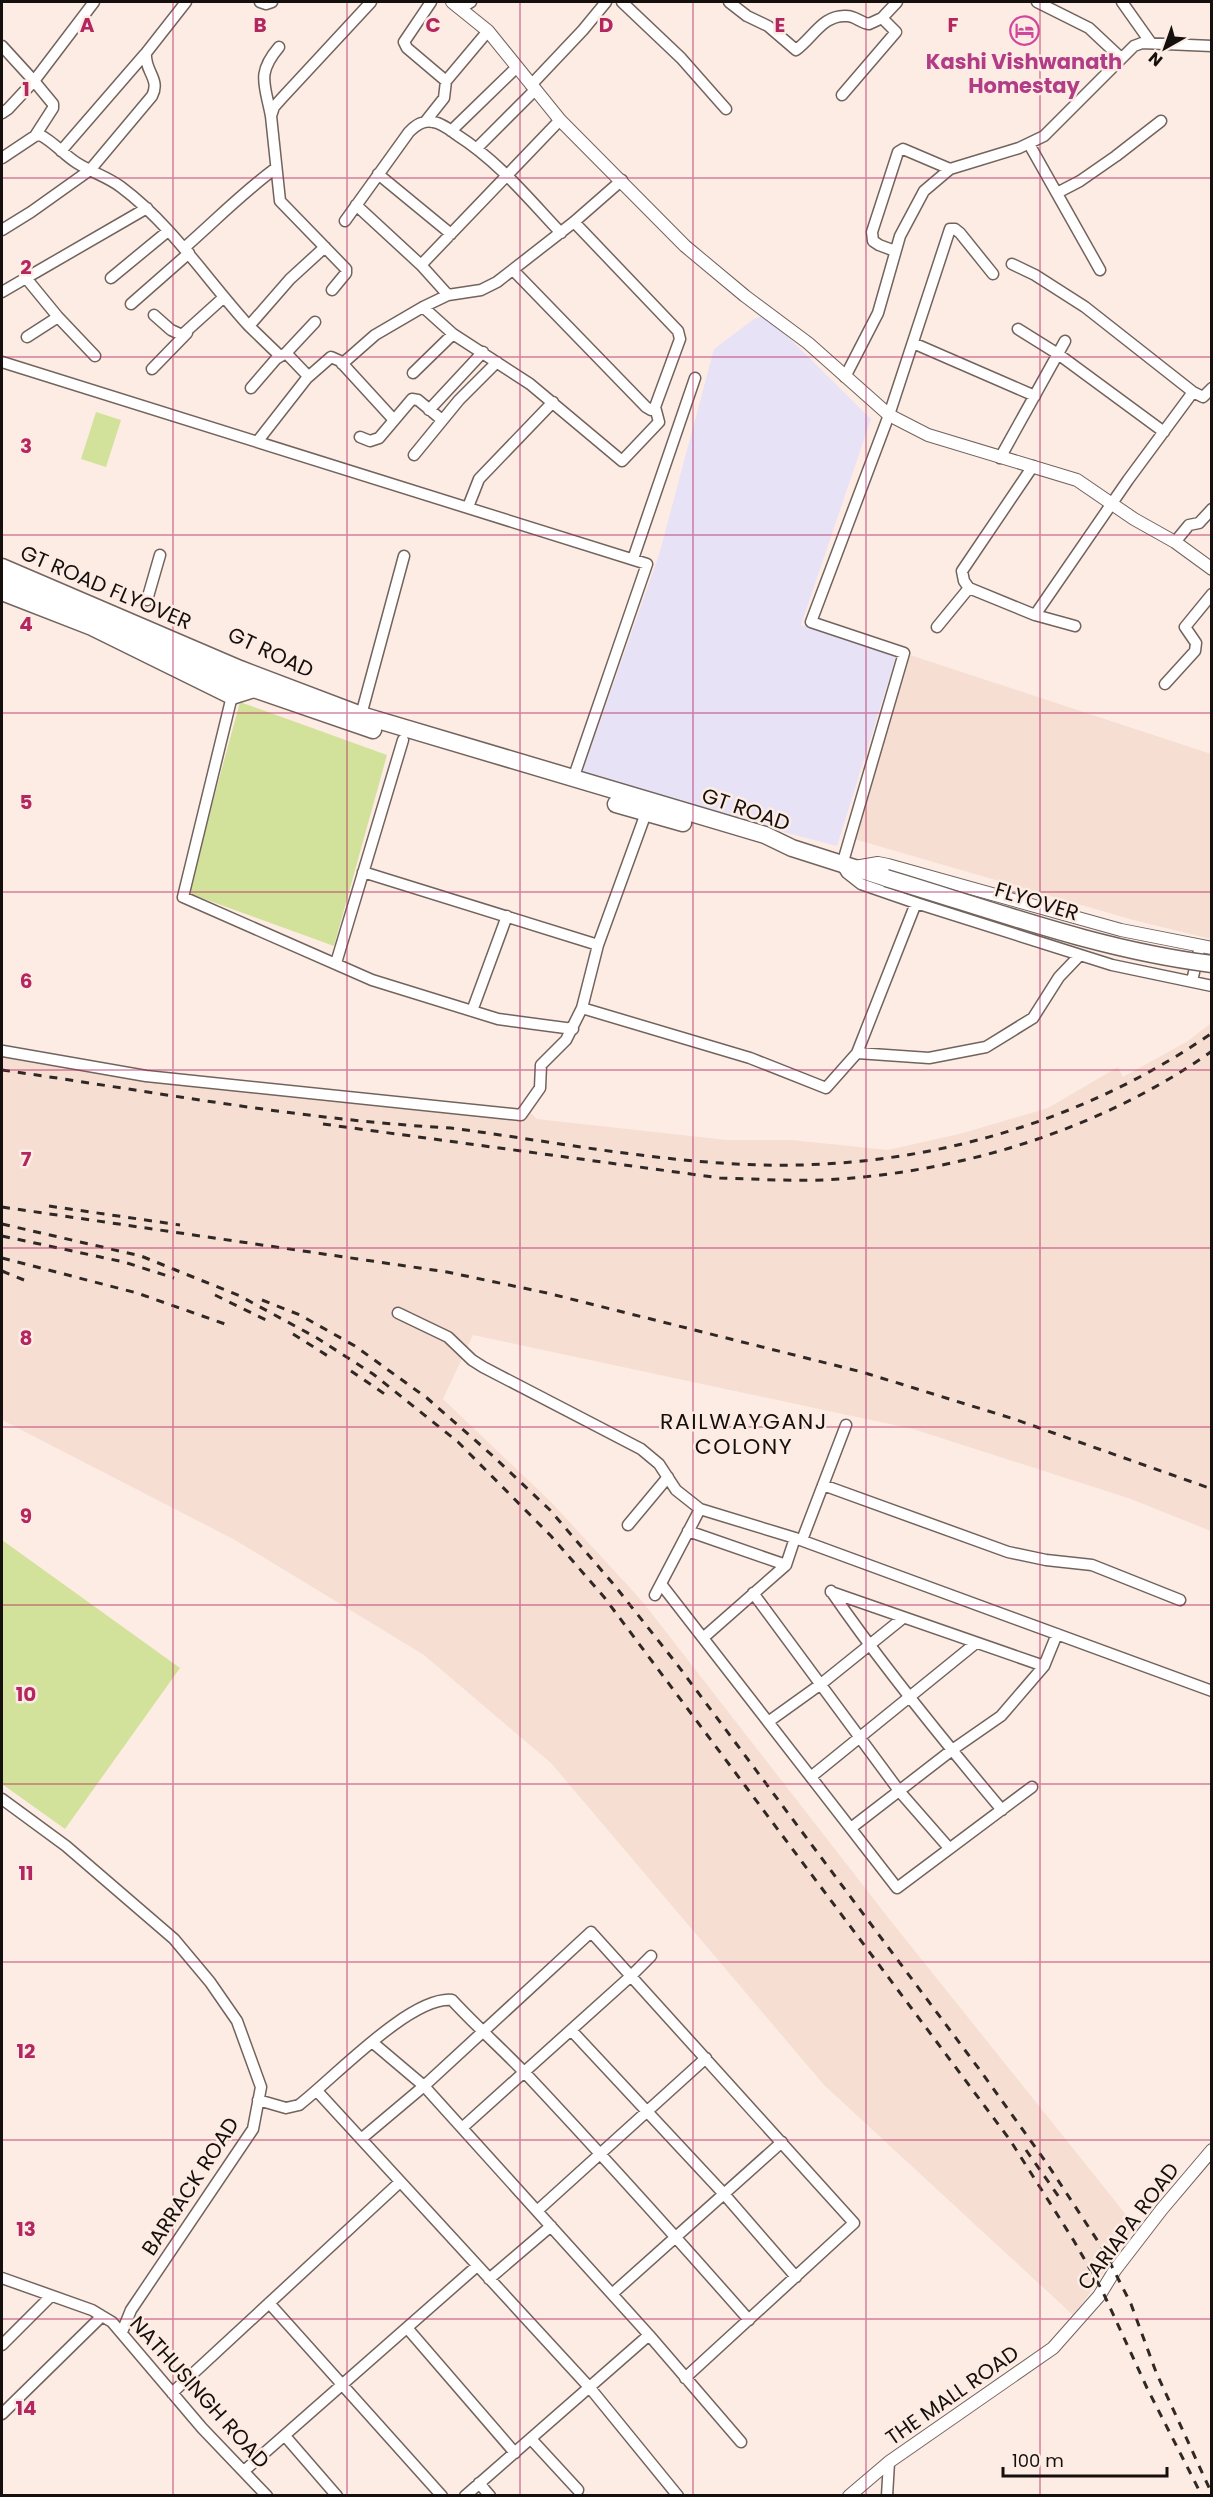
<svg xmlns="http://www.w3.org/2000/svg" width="1213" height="2497" font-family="Poppins,sans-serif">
<rect width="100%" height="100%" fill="#fdece4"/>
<!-- built -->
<path fill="#f7ded3" d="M904 653 1211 754V939L1133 920 854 839Z
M1211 1023V1531L1131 1499 913 1429 473 1335 443 1399 552 1503 642 1601 890 1920 1135 2226 1074 2316 824 2085 551 1763 424 1655 235 1540 2 1420V1052L448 1112 527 1109 537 1119 727 1140H792L888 1150 963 1133 1048 1108 1118 1067 1123 1077 1188 1041Z"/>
<!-- medical -->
<path fill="#e8e2f7" d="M766 315 871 419 801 625 896 657 837 846 657 799 581 775 659 555 714 349 754 319Z"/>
<!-- green -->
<path fill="#d2e29a" d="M96 412 121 420 106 467 81 459Z
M240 702 387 755 334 946 188 893Z
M2 1540 180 1668 65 1829 2 1784Z"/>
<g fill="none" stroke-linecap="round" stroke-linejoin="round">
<defs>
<path id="minor" d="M260 2 266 4 272 2
M431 2 404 42 407 48 446 81
M622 2 681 58 726 109
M729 2 747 16 768 26 796 50C813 38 823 14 847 16 855 16 861 23 869 24L882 18 897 2
M1037 2 1089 28 1121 58
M1122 2 1151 43
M461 8 471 2
M2 46 34 81 94 2
M531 85 583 30 606 2
M842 95 896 32 882 18
M2 113 8 109 34 81 53 104V108L35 136
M271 116C265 84 256 74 279 47
M425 122 444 98 446 81 488 31
M451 131 517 67
M1029 144 1100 270
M477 148 535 90
M61 151 145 54
M2 158 35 136 40 135C54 142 64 155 77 163 91 172 108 177 121 187 172 225 207 280 249 326L290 279 325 247
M378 174 451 234
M1057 193 1080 181 1116 156 1161 121
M356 205 421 265 448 295
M345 221 409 132C416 125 423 120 433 122 442 123 450 130 457 135 498 161 528 198 561 233
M2 230 31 212 90 170 152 96C161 79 144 71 146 53L186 2
M184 248C215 221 243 192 276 168
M895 251 879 245 873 241 872 232 898 152 903 149 950 169
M1012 264 1035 275 1085 307 1193 392
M421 265 560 120
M513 270 646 407 651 410 655 407 680 339 678 331 574 222
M993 274 960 233 955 229H950L889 415 811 622 904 653 842 865 847 873 861 884 916 903 1112 965 1212 986
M111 278 168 231
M332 290 346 273V269L280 201 271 116 274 107 282 98 371 2
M2 292 26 278
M131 304 189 253
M423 307 453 334 530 384 622 461 659 422 655 407
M154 315 171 330 182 335 223 298
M249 326 280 356
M1018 329 1058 354 1164 432
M27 337 58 317
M913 343 1035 396
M286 353 315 322
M95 356 58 317 26 278 147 208
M2 362 647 564 573 779
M342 364 375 335 423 307 448 295 481 290 497 282 574 222 622 180
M152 369 187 333
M413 373 453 334
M845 377 878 313 900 236 924 191 950 169 1019 148 1044 136 1134 46 1142 43 1212 46
M251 388 276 359 286 353 308 376
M429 410 483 352
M360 437 370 441 379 438 412 399 418 400 442 420
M257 442 307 378 331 357 340 361 394 420
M414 455 459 400 497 362
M1000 458 1065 341
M468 507 479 479 553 402
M1175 542 1189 525 1199 523 1212 509
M633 559 695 378
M969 588 964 581 962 571 1033 466
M147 600 160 555
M1035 615 1075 626
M937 627 969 588 1035 615 1128 480 1193 392 1203 397 1212 388
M1165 684 1195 651 1196 643 1185 627 1212 594
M232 696 183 897 372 980 498 1019 573 1029
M361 715 404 556
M646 813 598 945 582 1008 750 1058 826 1088 857 1053 916 903
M363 872 598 945
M336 963 403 740
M1192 981 1200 946
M472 1011 507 916
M3 1051 146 1076 521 1115 540 1088 541 1065 566 1040 582 1008
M857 1053 929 1058 986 1047 1033 1018 1059 977 1080 955
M398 1313 448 1337 472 1360 483 1367 641 1449 659 1464 676 1490 700 1509 795 1538 1212 1691
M823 1485 1008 1552 1046 1560 1092 1565 1180 1600
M628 1525 668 1477
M688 1531 786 1565
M802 1540 846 1425
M661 1584 897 1888 1032 1787
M831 1591C884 1668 942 1739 1002 1810
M831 1592 1044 1666
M753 1593 900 1792 949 1848
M655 1595 700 1509
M703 1638 786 1565 795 1538
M768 1722 821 1684 903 1618
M812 1776 976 1643
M2 1799 66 1846 174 1939 210 1982 237 2021 261 2087 253 2129 131 2310 122 2332
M851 1828 952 1750 1001 1716 1044 1666 1057 1634
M571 2030 724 2194 796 2277
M372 2042 424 2086 649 2335 741 2442
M317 2091 590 2388 678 2496
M258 2100 286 2108 299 2105C333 2079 410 1996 452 2000 476 2026 502 2049 527 2075 602 2155 676 2237 749 2320
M462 2128 631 1976 651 1956
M361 2139 424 2086 591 1932 854 2223 685 2378
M537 2211 706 2058
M2 2278 92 2310 112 2322 202 2428 267 2496
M489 2279 551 2226
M612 2294 782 2142
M269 2303 442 2496
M408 2329 515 2453
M2 2345 51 2296
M172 2393 400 2182
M2 2414 102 2316
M285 2436 337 2496
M531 2439 578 2490
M244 2471 477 2266
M479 2483 490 2496
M465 2496 649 2335
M887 2496 889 2462"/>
<path id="tertiary" d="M452 2 488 31 560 120 685 246 745 296 808 343 889 415 928 435 1077 480 1134 519 1175 542 1212 569
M855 867 878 863 888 865 1121 930 1212 948
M849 2496 889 2462 1053 2348 1099 2296 1115 2270 1162 2209 1212 2150"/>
<path id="primary" d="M2 592 92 627 232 696 254 689"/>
<path id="trunk" d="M2 567 240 669 361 715 765 835 792 848 886 878
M2 581 254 689 373 730
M616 804 683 823"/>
</defs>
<!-- minor casing -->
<use href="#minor" stroke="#72635d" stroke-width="13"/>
<!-- tertiary casing -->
<use href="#tertiary" stroke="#72635d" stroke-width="14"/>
<!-- primary casing -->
<use href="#primary" stroke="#72635d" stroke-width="19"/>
<!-- trunk casing -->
<use href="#trunk" stroke="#72635d" stroke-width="19"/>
<!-- minor -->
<use href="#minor" stroke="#fff" stroke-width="10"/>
<!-- tertiary -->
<use href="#tertiary" stroke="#fff" stroke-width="12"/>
<!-- primary -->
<use href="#primary" stroke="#fff" stroke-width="16"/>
<!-- trunk -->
<use href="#trunk" stroke="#fff" stroke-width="16"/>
<!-- rail -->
<path stroke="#2f2825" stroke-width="3" stroke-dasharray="8 8" stroke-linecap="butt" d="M2 1070C151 1091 301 1120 451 1128 541 1140 631 1157 721 1163 894 1176 1069 1132 1212 1033
M323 1124 720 1178C760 1179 800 1182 839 1179 970 1170 1105 1127 1212 1051
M49 1206 180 1225
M2 1207 447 1272 547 1293 862 1372 1014 1419 1212 1489
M2 1224 141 1256 240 1296 317 1338 373 1374 458 1442 551 1536 604 1597 1010 2140 1074 2241 1102 2290 1147 2388 1202 2496
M2 1236 124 1262 174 1278
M2 1258 137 1293 225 1324
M2 1271 24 1280
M215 1295 266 1320
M262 1300 300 1315 355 1346 427 1398 493 1456 550 1510 615 1586 676 1663 982 2073 1048 2165 1103 2249 1131 2304 1156 2372 1212 2494
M293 1334 331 1358
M351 1371 386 1395
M1026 2150 1059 2197"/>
<defs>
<path id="trunk-bridge" d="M886 878C993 910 1099 950 1212 964"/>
</defs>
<!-- trunk-bridge casing -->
<use href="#trunk-bridge" stroke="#72635d" stroke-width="19" stroke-linecap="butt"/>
<!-- trunk-bridge -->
<use href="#trunk-bridge" stroke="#fff" stroke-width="16"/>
</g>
<!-- grid -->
<path fill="none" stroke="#b3265f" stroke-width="1.5" stroke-opacity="0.55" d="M173 2V2496M347 2V2496M520 2V2496M693 2V2496M866 2V2496M1040 2V2496M2 178H1212M2 357H1212M2 535H1212M2 713H1212M2 892H1212M2 1070H1212M2 1248H1212M2 1427H1212M2 1605H1212M2 1784H1212M2 1962H1212M2 2140H1212M2 2319H1212"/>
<!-- icons -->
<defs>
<symbol id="hotel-ring" viewBox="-11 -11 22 22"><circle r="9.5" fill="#fdece4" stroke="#d1479c" stroke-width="1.5"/><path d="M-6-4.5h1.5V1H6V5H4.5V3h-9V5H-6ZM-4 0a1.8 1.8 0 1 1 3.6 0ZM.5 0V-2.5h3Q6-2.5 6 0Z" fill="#d1479c"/></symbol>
</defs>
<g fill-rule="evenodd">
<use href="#hotel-ring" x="1008" y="14" width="33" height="33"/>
</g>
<g text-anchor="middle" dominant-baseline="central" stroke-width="5" stroke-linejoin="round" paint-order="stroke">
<!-- hotel labels -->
<g font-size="21" font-weight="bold" fill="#b23c85" stroke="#fdece4">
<text x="1024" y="61">Kashi Vishwanath<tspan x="1024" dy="24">Homestay</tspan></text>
</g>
<!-- street labels -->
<g font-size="21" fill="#150f0d" stroke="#fdece4">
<text transform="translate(106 587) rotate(23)">GT ROAD FLYOVER</text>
<text transform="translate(271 652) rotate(25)">GT ROAD</text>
<text transform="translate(746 809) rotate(19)">GT ROAD</text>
<text transform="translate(1037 901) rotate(17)">FLYOVER</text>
<text transform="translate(190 2186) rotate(-57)">BARRACK ROAD</text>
<text transform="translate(1128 2226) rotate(-53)">CARIAPA ROAD</text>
<text transform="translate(200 2392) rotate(48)">NATHUSINGH ROAD</text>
<text transform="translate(952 2395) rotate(-35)">THE MALL ROAD</text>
</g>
<!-- neighbourhood labels -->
<g font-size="22" letter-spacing="1.5" fill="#150f0d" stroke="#fdece4">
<text x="744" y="1421">RAILWAYGANJ<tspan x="744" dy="25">COLONY</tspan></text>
</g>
</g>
<g font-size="20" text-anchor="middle" font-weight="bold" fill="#b3265f" stroke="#fdece4" stroke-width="5" stroke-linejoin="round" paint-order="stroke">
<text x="87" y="32">A</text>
<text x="260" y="32">B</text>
<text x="433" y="32">C</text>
<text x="606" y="32">D</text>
<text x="780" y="32">E</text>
<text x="953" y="32">F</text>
<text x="26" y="96">1</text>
<text x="26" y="274">2</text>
<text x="26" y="453">3</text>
<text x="26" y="631">4</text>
<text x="26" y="809">5</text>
<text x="26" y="988">6</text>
<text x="26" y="1166">7</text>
<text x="26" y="1345">8</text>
<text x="26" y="1523">9</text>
<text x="26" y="1701">10</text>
<text x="26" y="1880">11</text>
<text x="26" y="2058">12</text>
<text x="26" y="2236">13</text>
<text x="26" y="2415">14</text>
</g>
<!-- border -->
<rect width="1213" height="2497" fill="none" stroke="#150f0d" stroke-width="6"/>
<!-- north arrow -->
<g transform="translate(1165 48) rotate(220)" stroke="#fdece4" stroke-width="4.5" paint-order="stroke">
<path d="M0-4.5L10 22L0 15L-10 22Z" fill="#150f0d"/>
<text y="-9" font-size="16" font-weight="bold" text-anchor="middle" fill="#150f0d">N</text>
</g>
<!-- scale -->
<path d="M1003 2467v9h164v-9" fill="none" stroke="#150f0d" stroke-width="3"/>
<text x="1012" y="2467" font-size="18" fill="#150f0d" stroke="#fdece4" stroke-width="4.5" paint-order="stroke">100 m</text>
</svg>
